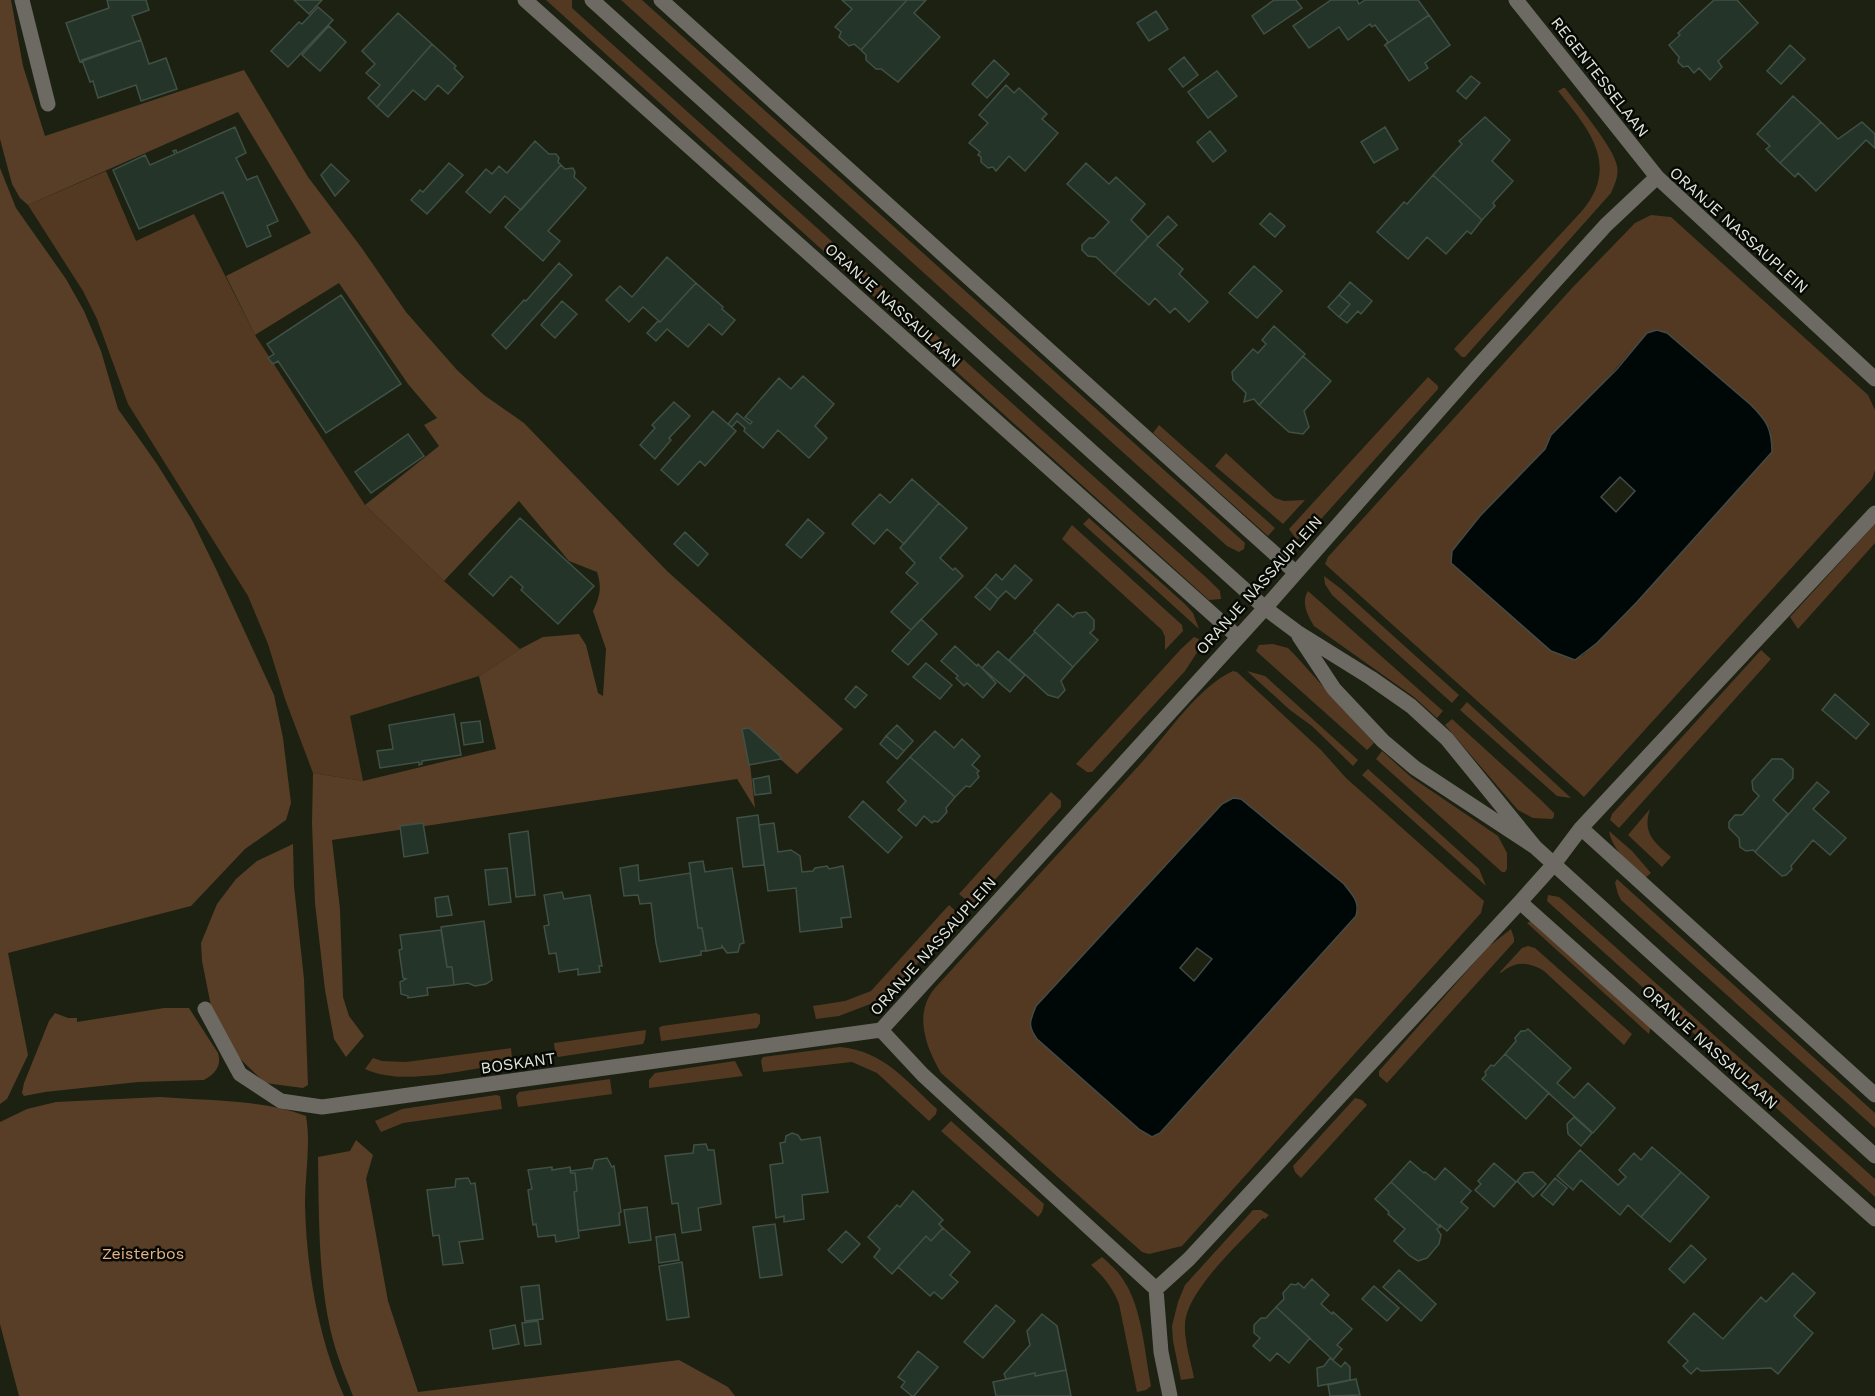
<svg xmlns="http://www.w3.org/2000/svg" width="1875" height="1396" font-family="'Work Sans',sans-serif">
<rect width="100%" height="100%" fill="#1c2112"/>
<!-- green -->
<path fill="#533922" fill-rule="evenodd" d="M546 0H572V8L1209 580 1220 591 1221 599 1209 600Z
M621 0H642L1214 515 1245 543 1244 549 1239 552 1227 546Z
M1563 88H1565C1578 105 1614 148 1617 166 1619 175 1615 184 1611 193L1465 357H1462L1454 349 1581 212C1621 166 1589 129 1558 91Z
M106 171 136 241 194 214 255 335 365 505 444 581 520 649 479 676 350 716 363 781 313 773 285 699 268 644 248 596 128 404 97 319 83 291 28 205Z
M1651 215 1671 217 1868 395 1875 410V470L1872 479 1584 797 1325 564 1328 557 1573 287 1635 223ZM1657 330 1667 333 1751 405 1770 429 1772 452 1637 602 1597 643 1582 656 1473 526 1480 516 1545 449 1647 333Z
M1428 377 1438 386V389L1313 528 1297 540 1289 529Z
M1159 425 1275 528 1268 536 1153 433Z
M1226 453 1275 498 1284 501 1305 500 1283 524 1215 466Z
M1089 518 1186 605 1193 613 1199 629 1083 524Z
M1875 524V543L1798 629 1790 617Z
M1072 525 1182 625 1183 631 1165 650V637L1162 630 1062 539Z
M1324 576 1340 588 1459 695 1452 703 1332 595 1325 584Z
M1308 591 1443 711 1437 718 1414 697 1314 626C1307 615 1301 602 1308 591Z
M1194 637 1199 639 1198 651 1185 671 1092 772H1087L1076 764 1181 649Z
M1273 644 1288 648 1294 654 1374 743 1367 750 1256 651 1259 645Z
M1761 650 1771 659 1619 828 1610 820 1612 814Z
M1233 671 1237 672 1321 750 1346 778 1484 901 1481 913 1182 1246 1149 1254 1142 1252 941 1073C926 1047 913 1014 935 988 1004 912 1074 837 1143 761 1168 733 1199 686 1233 671ZM1222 804 1358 907 1356 916 1160 1133 1152 1137 1031 1019 1037 1006Z
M1247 671 1265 676 1358 760 1353 766 1312 726 1290 710Z
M1467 702 1571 798 1557 796 1460 710Z
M1452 719 1541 800 1554 813V817L1552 819 1533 818 1518 810 1445 725Z
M1382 751 1411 777 1498 836 1507 853V869L1505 872H1502L1376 759Z
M1368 769 1479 869 1486 886 1362 775Z
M1051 792 1061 801V807L972 905 959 894Z
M1650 809C1642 833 1654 842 1671 857L1662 867 1628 835Z
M1609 831 1632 851 1651 873 1645 878C1631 864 1613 852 1609 831Z
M1617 879 1875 1113V1128L1621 900 1618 894 1615 883Z
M1548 895 1559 897 1565 902 1875 1179V1197L1547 901Z
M949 905 961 916 886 998 839 1016 816 1019 813 1006 845 1001 871 991Z
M1531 921 1651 1024 1649 1034 1527 923Z
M1511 929 1514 938V942L1387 1083 1379 1076V1071L1488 947Z
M1528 946 1535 948 1632 1034 1624 1045 1544 971C1529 962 1516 960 1501 973L1500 972 1522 948Z
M756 1013 760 1015V1023L757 1028 661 1041 659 1028 662 1026Z
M646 1030 645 1039 643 1044 558 1057 555 1051 554 1043Z
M840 1047C884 1051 906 1081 937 1109L936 1114 929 1121 877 1073 852 1062 763 1072 761 1061 763 1057Z
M511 1048 512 1058 509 1063C468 1069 402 1087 365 1069L373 1058 382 1061 406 1062Z
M735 1061 743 1076 649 1088V1080L655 1073Z
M610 1079 612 1094 518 1107 516 1096 519 1092Z
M496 1095 500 1096 502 1109 403 1123 381 1132 375 1121 402 1109Z
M1355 1098 1362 1100 1367 1105 1301 1178 1295 1172 1293 1166Z
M951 1121 1044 1204 1042 1212 1038 1217 941 1131Z
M1253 1210H1261L1269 1215 1265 1219 1263 1218C1240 1243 1187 1290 1185 1324 1184 1341 1191 1361 1194 1378L1181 1380 1173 1341 1172 1326 1178 1302 1185 1285Z
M1102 1257C1110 1264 1118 1271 1124 1281 1142 1308 1145 1354 1151 1386L1146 1390 1137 1392 1119 1304C1113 1288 1104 1277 1091 1265Z"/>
<!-- forest -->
<path fill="#583e27" d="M0 0H11L23 66 45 136 244 70 308 177 361 247 406 312 457 370 484 395 524 423 667 571 843 729 797 774 746 729 755 808 737 779 332 840 340 909 343 997 349 1016 364 1036 346 1057 334 1039 325 990 315 903 312 823 313 773 363 781 496 749 479 676 520 649 543 637 579 634 586 645 598 693 603 696 606 649 593 611C600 597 602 587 597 572L569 561 519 501 444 581 365 505 439 446 424 425 437 418 408 384 339 283 255 335 226 276 311 233 238 112 28 205 20 198 12 184 0 139Z
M0 168 16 208 66 279 84 311 101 351 118 409 157 464 192 520 216 569 274 695 283 738 291 803 286 820 245 849 191 906 8 953 28 1055 7 1099 0 1104Z
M293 844 294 886 304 979 308 1085 303 1088 265 1083 228 1047 211 1006 202 961 201 943 217 904 236 879 257 861Z
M164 1008H189L218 1053C222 1066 215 1074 204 1080L138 1082 45 1092 24 1096 22 1093 24 1083 49 1021 55 1013 68 1018H77V1022Z
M160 1097C208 1101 261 1099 306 1116 311 1145 305 1174 305 1203 306 1266 318 1338 344 1396H19L0 1324V1122L27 1109 56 1102Z
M356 1140 373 1155 366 1179 388 1301 418 1392 679 1360 728 1387 735 1396H353C346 1378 338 1359 333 1340 318 1284 319 1215 318 1157L350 1151Z"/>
<!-- water -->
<path fill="#000807" stroke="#444b47" stroke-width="1.5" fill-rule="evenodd" d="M1657 330 1667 333 1751 405C1767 421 1772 429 1772 452L1637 602 1597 643 1575 660 1551 651 1451 563 1452 551 1480 516 1545 449 1551 435 1617 369 1647 333ZM1620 477 1635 491 1616 512 1601 497Z
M1233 798 1241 799 1344 884C1353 896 1360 901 1356 916L1160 1133 1152 1137 1140 1130 1037 1039C1027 1025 1030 1021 1036 1006L1222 804ZM1197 948 1212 959 1194 981 1180 968Z"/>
<!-- building -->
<path fill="#243429" stroke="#405045" stroke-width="1.5" d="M107 0H146L149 10 132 16 141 40 80 62 66 23 109 8Z
M294 0H322L309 14Z
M842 0H907L861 50 854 44 849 46 839 37 841 32 835 27 852 9Z
M907 0H926L914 13 940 37 898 82 881 69H876L866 60V55L861 50Z
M1274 0H1296L1302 8 1264 34 1252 16Z
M1331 0H1357L1359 4 1365 0H1418L1429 15 1384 46 1388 42 1375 25 1372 27 1370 24 1348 40 1339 27 1309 48 1293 26Z
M1714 0H1737L1758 23 1718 61 1722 67 1710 80 1699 68 1694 73 1688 66 1683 67 1678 62 1679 57 1669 45 1680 35 1678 33Z
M318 7 333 20 288 67 271 51 299 22 302 24Z
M1156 11 1168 29 1149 41 1137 23Z
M398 13 432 44 377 107 368 98 380 85 366 73 375 64 362 51Z
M1429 15 1450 45 1425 63 1428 68 1409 81 1385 45Z
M329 26 346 42 320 71 302 55Z
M141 40 149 64 166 58 177 89 141 101 136 85 98 98 93 81 90 82 82 60Z
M432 44 456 66 454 68 463 77 448 94 438 85 425 100 413 90 388 117 377 107Z
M1790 45 1805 59 1781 84 1767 71Z
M1184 57 1198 75 1183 87 1169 69Z
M994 60 1009 74 987 98 972 84Z
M1217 71 1237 96 1208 118 1188 92Z
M1471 76 1480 83 1466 99 1457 91Z
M1006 85 1014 93 1019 88 1047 114 1042 119 1058 133 1025 171 1009 156 996 171 993 167 988 168 981 162V157L978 155 980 152 969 143 988 123 979 115Z
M1793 96 1821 122 1780 163 1766 149 1770 146 1757 134Z
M1485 117 1510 140 1492 161 1513 181 1493 203 1495 206 1482 220 1433 175 1462 144 1459 141Z
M1821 122 1838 139 1862 122 1875 134V148L1866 140 1816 191 1798 173 1795 177 1780 163Z
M235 127 246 153 236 158 247 180 257 176 278 221 267 226 271 236 247 247 223 192 139 229 113 170 145 155 150 165 175 154 173 151 176 150 177 153Z
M1385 127 1398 149 1374 163 1361 142Z
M1210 131 1226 151 1213 162 1197 142Z
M535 141 549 154H556L559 158 558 162 561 165 521 210 505 196 490 213 466 192 486 169 492 174 499 166 507 173Z
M449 163 463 175 427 214 411 200 420 190 423 192Z
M1086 163 1109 184 1116 177 1145 204 1131 220 1148 237 1114 274 1096 257 1088 256 1082 250V245L1089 238H1094L1109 222 1067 184Z
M331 164 349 181 335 196 321 175Z
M561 165 565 169 573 168 575 172 574 177 586 188 548 231 560 241 543 261 505 227Z
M1433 175 1482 220 1471 234 1467 231 1446 254 1427 237 1408 259 1377 232 1404 202 1407 204Z
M1270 213 1285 226 1275 237 1260 224Z
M1168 216 1177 225 1157 245 1183 269 1179 274 1208 302 1189 322 1175 308 1170 313 1155 298 1149 305 1114 274Z
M667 257 696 283 660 322 643 307 629 322 606 300 620 286 632 297Z
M559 263 572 275 506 349 492 335 524 300 526 301Z
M1254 266 1282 291 1257 318 1229 293Z
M1350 282 1372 301 1361 314 1358 311 1347 323 1339 317 1350 304 1339 295Z
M696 283 723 307 722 309 735 320 722 335 709 324 688 347 667 329 656 341 647 333 658 321 660 322Z
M341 295 401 384 326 433 278 361 273 364 268 358 274 354 267 344Z
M1339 295 1350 304 1339 317 1328 307Z
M562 301 577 314 555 338 541 325Z
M1274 326 1305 354 1259 405 1254 399 1244 402 1246 393 1233 380 1232 372 1253 349 1258 353 1266 344 1262 340Z
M1303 356 1331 381 1304 411 1309 427 1303 434 1289 432 1259 405Z
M803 376 834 404 815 426 827 438 809 458 778 430 763 448 744 431 745 428 737 421 732 427 728 424 737 413 750 424 752 422 745 417 779 378 791 389Z
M674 402 690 416 669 438 671 440 655 459 640 445 655 428 652 425Z
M713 411 736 431 705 466 700 461 678 485 661 470Z
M408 434 424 456 371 493 355 472Z
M912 479 939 503 904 544 887 529 874 544 852 524 880 494 890 503Z
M939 503 967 528 940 558 953 570 955 568 963 576 911 630 891 612 918 583 906 573 915 563 900 548Z
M520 518 594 586 558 624 521 590 523 587 511 576 493 596 469 574Z
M808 519 824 533 801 558 786 545Z
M685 532 708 554 698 566 674 544Z
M1015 565 1032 580 1015 599 1006 591 998 599 985 587 996 574 1002 580Z
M985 587 998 599 990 610 975 597Z
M1058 604 1073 617 1077 613 1086 612 1094 620V629L1090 633 1098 640 1073 667 1034 631Z
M921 619 937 634 908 665 892 651Z
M1035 632 1073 667 1061 681 1065 690 1058 698 1048 695 1009 660Z
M955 646 977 666 978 664 996 683 983 698 967 683 964 686 956 678 958 676 941 661Z
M998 651 1025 675 1010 692 982 668Z
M926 663 952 685 940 699 913 677Z
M856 686 867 695 855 708 845 699Z
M1835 694 1869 724 1856 739 1822 710Z
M454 714 461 755 422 761V764L419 765V762L380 768 377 751 393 749 389 725Z
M480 721 483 742 464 745 461 723Z
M897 725 913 741 904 751 886 736Z
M749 728 780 756 781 759 749 765 742 729Z
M935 731 954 748 962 739 980 756 972 765 979 771 977 773 979 777 970 787 966 786 955 797 910 757Z
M886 736 904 751 897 759 880 744Z
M910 757 955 797 946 808 947 812 938 822 934 821 932 823 924 816 916 826 898 810 906 801 887 782Z
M1772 759H1782L1793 769V778L1773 800 1788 814 1755 852 1753 850 1746 851 1740 847 1739 838 1729 828V822L1735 815H1742L1759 796 1753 790 1752 781Z
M769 776 771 793 755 795 753 779Z
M1817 782 1829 792 1813 809 1846 838 1830 855 1813 840 1791 866 1792 869 1786 875 1782 876 1755 852Z
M863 801 902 837 888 853 849 817Z
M758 815 764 865 743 867 737 818Z
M423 823 428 853 404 857 400 826Z
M774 823 778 852 791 850 800 856 802 872 813 871 815 868 827 866 829 869 843 866 851 917 841 918 842 927 800 932 796 888 768 891 759 825Z
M528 831 535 895 516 897 509 834Z
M703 861 705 872 732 868 744 943 740 944 738 952 727 953 722 946V948L706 951 702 928H698L689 863Z
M638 865 639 881 690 873 698 928H702L706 951H701V955L660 962 656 943 651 903 640 904 638 895 624 896 620 868Z
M507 868 511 902 489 905 485 870Z
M562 892 564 899 590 895 602 966H599L600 972 578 975V969L559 972 556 953 549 954 544 926 549 925 544 895Z
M448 896 452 915 437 917 435 898Z
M484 921 492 980 486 984 475 986 468 983 454 985 452 967H447L441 927Z
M441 930 447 967H452L454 985 427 988 428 995 408 998V996L401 994 400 982 406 979 403 978 399 950 402 949 400 935Z
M1528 1029 1571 1068 1557 1083 1574 1098 1588 1083 1615 1108 1593 1133 1505 1054 1516 1041 1515 1038 1521 1031H1525Z
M1505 1054 1549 1093 1526 1119 1482 1079 1486 1075 1485 1072 1491 1065 1494 1066Z
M1574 1117 1592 1133 1581 1146 1568 1134 1567 1124Z
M792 1133 798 1135 801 1140 820 1137 828 1192 802 1195 804 1219 784 1222V1216L776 1218 770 1165 783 1163 780 1143 785 1142 786 1136Z
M706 1144 708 1150H714L721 1204 698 1208 701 1230 682 1233 678 1203 672 1204 665 1156 693 1153 694 1145Z
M1652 1147 1681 1172 1641 1217 1628 1205 1620 1215 1581 1180 1573 1190 1557 1176 1580 1150 1618 1185 1626 1177 1619 1170 1626 1162 1634 1153 1641 1160Z
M607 1158 612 1167 614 1166 621 1212 619 1213 620 1225 578 1231 574 1192 577 1191 575 1173H571L570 1171 591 1168 592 1169 595 1160Z
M1410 1161 1424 1173 1425 1172 1435 1180 1445 1168 1471 1191 1461 1202 1468 1208 1447 1231 1440 1225V1227L1391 1182Z
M1494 1163 1516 1182 1494 1207 1475 1190 1481 1184 1478 1181Z
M552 1167V1170L570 1167 571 1173H575L577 1191 574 1192 579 1238 556 1242 555 1235 538 1237 536 1224 533 1225 528 1190 532 1189 528 1170Z
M1533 1172 1546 1184 1533 1197 1517 1181 1524 1173Z
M1681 1172 1709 1197 1670 1242 1641 1217Z
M468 1178 471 1184 475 1183 483 1239 459 1242 463 1263 443 1265 439 1235 433 1236 427 1190 455 1187 456 1179Z
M1555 1178 1567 1188 1553 1205 1541 1195Z
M1391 1182 1440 1227 1437 1229 1441 1235 1439 1244 1427 1258 1418 1261 1410 1256 1394 1241 1405 1229 1388 1214 1389 1212 1375 1199Z
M913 1191 943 1220 939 1224 943 1228 931 1241 926 1236 892 1274 874 1257 880 1249 868 1237 897 1205 900 1207Z
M647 1207 651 1240 629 1243 624 1210Z
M775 1224 782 1275 760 1278 753 1227Z
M943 1228 970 1252 950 1275 958 1282 942 1299 934 1292 930 1296 898 1267 926 1236 931 1241Z
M846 1231 860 1244 842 1263 828 1250Z
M675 1234 679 1260 659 1263 656 1237Z
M1691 1245 1706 1259 1684 1283 1669 1269Z
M682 1262 689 1317 667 1320 659 1266Z
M1399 1270 1436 1304 1421 1321 1383 1287Z
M1793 1273 1815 1293 1794 1316 1813 1333 1778 1374 1771 1368 1701 1371 1697 1368 1691 1374 1683 1366 1688 1361 1668 1342 1694 1313 1723 1339 1761 1297 1766 1302Z
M1312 1279 1329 1295 1321 1304 1332 1314 1333 1312 1352 1329 1337 1345 1342 1349 1333 1360 1276 1307 1284 1299 1283 1293 1291 1284 1296 1285 1298 1283 1304 1288Z
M539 1285 543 1319 525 1321 521 1287Z
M1374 1286 1399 1308 1387 1321 1362 1299Z
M996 1305 1015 1321 983 1358 964 1342Z
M1276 1307 1310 1338 1289 1363 1277 1353 1270 1361 1253 1346 1260 1338 1254 1333V1325L1261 1318H1266Z
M1042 1314 1057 1326 1066 1370 1035 1376V1373L1006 1379 1004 1374 1030 1345 1027 1331Z
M538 1321 541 1344 525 1346 522 1323Z
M515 1325 519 1344 493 1349 490 1330Z
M918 1351 938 1367 914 1396H912L901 1387 905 1382 898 1377Z
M1330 1358 1341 1367 1345 1362 1350 1367V1380L1318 1386 1317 1368 1324 1366Z
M1066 1370 1071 1396H996L993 1382 1035 1373V1376Z
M1356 1379 1360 1395 1330 1396 1328 1385Z"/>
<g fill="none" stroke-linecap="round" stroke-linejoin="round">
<!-- minor -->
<path stroke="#6c6a62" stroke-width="15" d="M22 0 48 104
M525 0 1238 637
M592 0 1265 608 1297 632 1371 678 1411 706 1447 739 1535 847
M661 0 1295 572
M1516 0 1657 177 1875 379
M1657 177 1606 225 1477 367 1265 608 881 1030 923 1075 1156 1289 1189 1259 1520 902 1554 864 1581 828 1875 513
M1299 636 1334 689 1383 741 1415 768 1535 847 1875 1156
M1581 828 1875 1095
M1520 902 1875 1219
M205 1009 240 1074 281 1101 322 1107 881 1030
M1156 1289 1161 1352 1170 1396"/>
</g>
<g text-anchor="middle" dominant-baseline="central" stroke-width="5" stroke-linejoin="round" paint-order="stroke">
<!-- street labels -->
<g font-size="16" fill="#e3e6dc" stroke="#070904">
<text transform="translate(1600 77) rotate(52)">REGENTESSELAAN</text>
<text transform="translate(1739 230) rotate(42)">ORANJE NASSAUPLEIN</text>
<text transform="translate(893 305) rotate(42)">ORANJE NASSAULAAN</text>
<text transform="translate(1259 585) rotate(-48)">ORANJE NASSAUPLEIN</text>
<text transform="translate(933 946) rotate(-48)">ORANJE NASSAUPLEIN</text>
<text transform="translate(1710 1047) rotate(42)">ORANJE NASSAULAAN</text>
<text transform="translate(518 1063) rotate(-8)">BOSKANT</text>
</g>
<!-- park labels -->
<g font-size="16" fill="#e6b389" stroke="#070904">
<text x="143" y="1253">Zeisterbos</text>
</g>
</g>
</svg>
